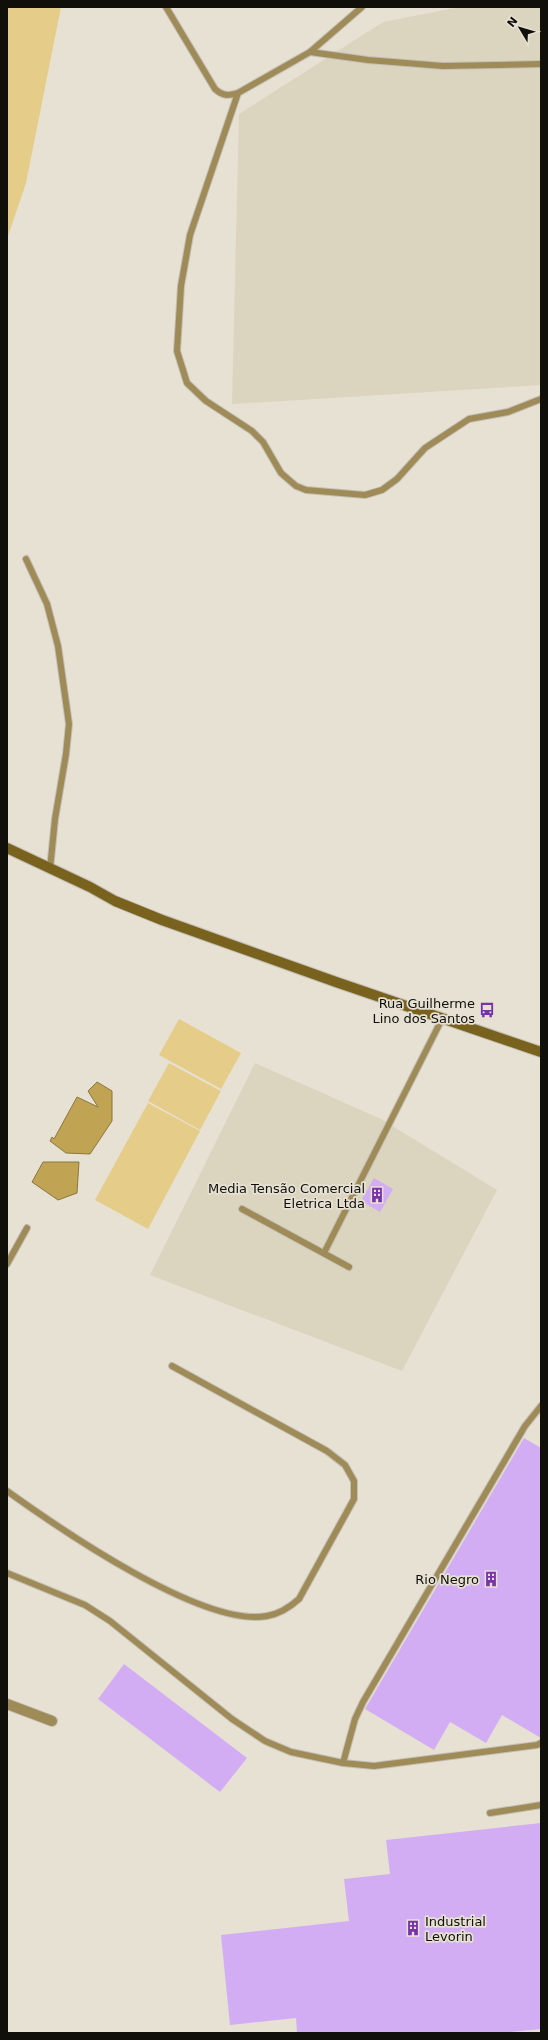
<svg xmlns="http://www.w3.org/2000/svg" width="548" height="2040" font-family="'DejaVu Sans',sans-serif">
<rect width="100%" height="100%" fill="#e6e1d3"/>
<!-- built -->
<path fill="#dbd4bf" d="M460 7H541V385L232 404 239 114 383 22Z
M255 1063 381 1119 497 1190 402 1371 150 1275Z"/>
<!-- green -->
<path fill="#e5cd89" d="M7 7H61L26 183 7 239Z
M179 1019 241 1053 221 1089 159 1055Z
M169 1063 221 1091 200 1130 148 1101Z
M148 1103 200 1131 148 1229 95 1200Z"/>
<!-- water -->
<path fill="#c0a454" stroke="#8b773e" d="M97 1082 112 1091V1121L90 1154 66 1153 50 1141 52 1137 54 1139 77 1097 98 1107 88 1091Z
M43 1162H79L77 1193 58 1200 32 1182Z"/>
<!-- building -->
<path fill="#d2adf4" d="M374 1178 393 1189 380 1212 361 1201Z
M524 1438 541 1448V1738L502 1715 486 1743 450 1722 434 1750 365 1709Z
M124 1664 247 1758 220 1792 98 1699Z
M541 1823V2029L501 2033H297L296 2018 230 2025 221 1935 349 1921 344 1879 390 1874 386 1840Z"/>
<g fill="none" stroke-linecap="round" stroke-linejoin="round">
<defs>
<path id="lane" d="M166 7 215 89C223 96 228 96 238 93L310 52 362 7
M310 52 368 60 443 66 541 64
M238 93 190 235 181 286 177 351 187 383 206 401 252 431 263 442 281 473 296 486 306 490 365 495 382 490 397 479 425 448 469 419 508 412 541 399
M26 559 47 604 58 646 69 724 66 754 55 819 50 869
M242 1209 349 1267
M324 1253 442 1019
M7 1264 27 1228
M7 1491C60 1529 203 1628 267 1616 280 1614 290 1607 299 1599L354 1499V1481L345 1465 327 1451 172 1366
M7 1573 85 1605 110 1621 232 1719 265 1741 291 1752 343 1763 374 1766 537 1745 541 1743
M343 1763 355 1719 363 1702 525 1426 541 1406
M490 1813 541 1805"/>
<path id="street" d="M7 1704 52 1721"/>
<path id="secondary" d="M7 848 90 887 115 901 162 920 336 982 541 1052"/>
</defs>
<!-- lane casing -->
<use href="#lane" stroke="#c4bfb3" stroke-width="8"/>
<!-- street casing -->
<use href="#street" stroke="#c4bfb3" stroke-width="12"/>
<!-- secondary casing -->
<use href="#secondary" stroke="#c4bfb3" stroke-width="12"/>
<!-- lane -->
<use href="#lane" stroke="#9e8b57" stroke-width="6"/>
<!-- street -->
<use href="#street" stroke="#9e8b57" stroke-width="10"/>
<!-- secondary -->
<use href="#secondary" stroke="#78621d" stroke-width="10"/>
</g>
<!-- icons -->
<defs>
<symbol id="bus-bare" viewBox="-9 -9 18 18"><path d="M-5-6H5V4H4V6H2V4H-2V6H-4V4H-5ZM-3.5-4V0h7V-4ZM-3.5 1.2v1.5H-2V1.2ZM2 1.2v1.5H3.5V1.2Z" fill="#7734a7" stroke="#e6e1d3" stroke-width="2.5" paint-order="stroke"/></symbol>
<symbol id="building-bare" viewBox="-9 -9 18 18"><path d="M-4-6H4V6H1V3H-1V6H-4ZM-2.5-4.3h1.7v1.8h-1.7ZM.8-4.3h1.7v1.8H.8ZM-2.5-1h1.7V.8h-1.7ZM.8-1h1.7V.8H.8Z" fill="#7734a7" stroke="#e6e1d3" stroke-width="2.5" paint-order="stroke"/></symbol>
</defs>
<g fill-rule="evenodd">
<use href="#bus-bare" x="476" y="999" width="22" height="22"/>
<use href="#building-bare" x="366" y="1184" width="22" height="22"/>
<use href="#building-bare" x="480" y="1568" width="22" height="22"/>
<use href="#building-bare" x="402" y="1917" width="22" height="22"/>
</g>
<g text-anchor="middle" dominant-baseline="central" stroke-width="3.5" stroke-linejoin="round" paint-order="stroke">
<!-- poi labels -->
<g font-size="13" fill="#100f0a" stroke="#e6e1d3" text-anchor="end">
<text x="475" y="1003">Rua Guilherme<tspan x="475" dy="15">Lino dos Santos</tspan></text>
<text x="365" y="1188">Media Tensão Comercial<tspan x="365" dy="15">Eletrica Ltda</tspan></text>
<text x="479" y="1579">Rio Negro</text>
<text x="425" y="1921" text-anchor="start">Industrial<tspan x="425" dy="15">Levorin</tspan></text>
</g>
</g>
<!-- border -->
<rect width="548" height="2040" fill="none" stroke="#100f0a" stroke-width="16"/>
<!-- north arrow -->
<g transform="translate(520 28) rotate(308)" stroke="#e6e1d3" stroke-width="3" paint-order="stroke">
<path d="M0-3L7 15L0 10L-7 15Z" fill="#100f0a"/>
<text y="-6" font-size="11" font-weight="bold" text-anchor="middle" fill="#100f0a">N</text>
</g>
</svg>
